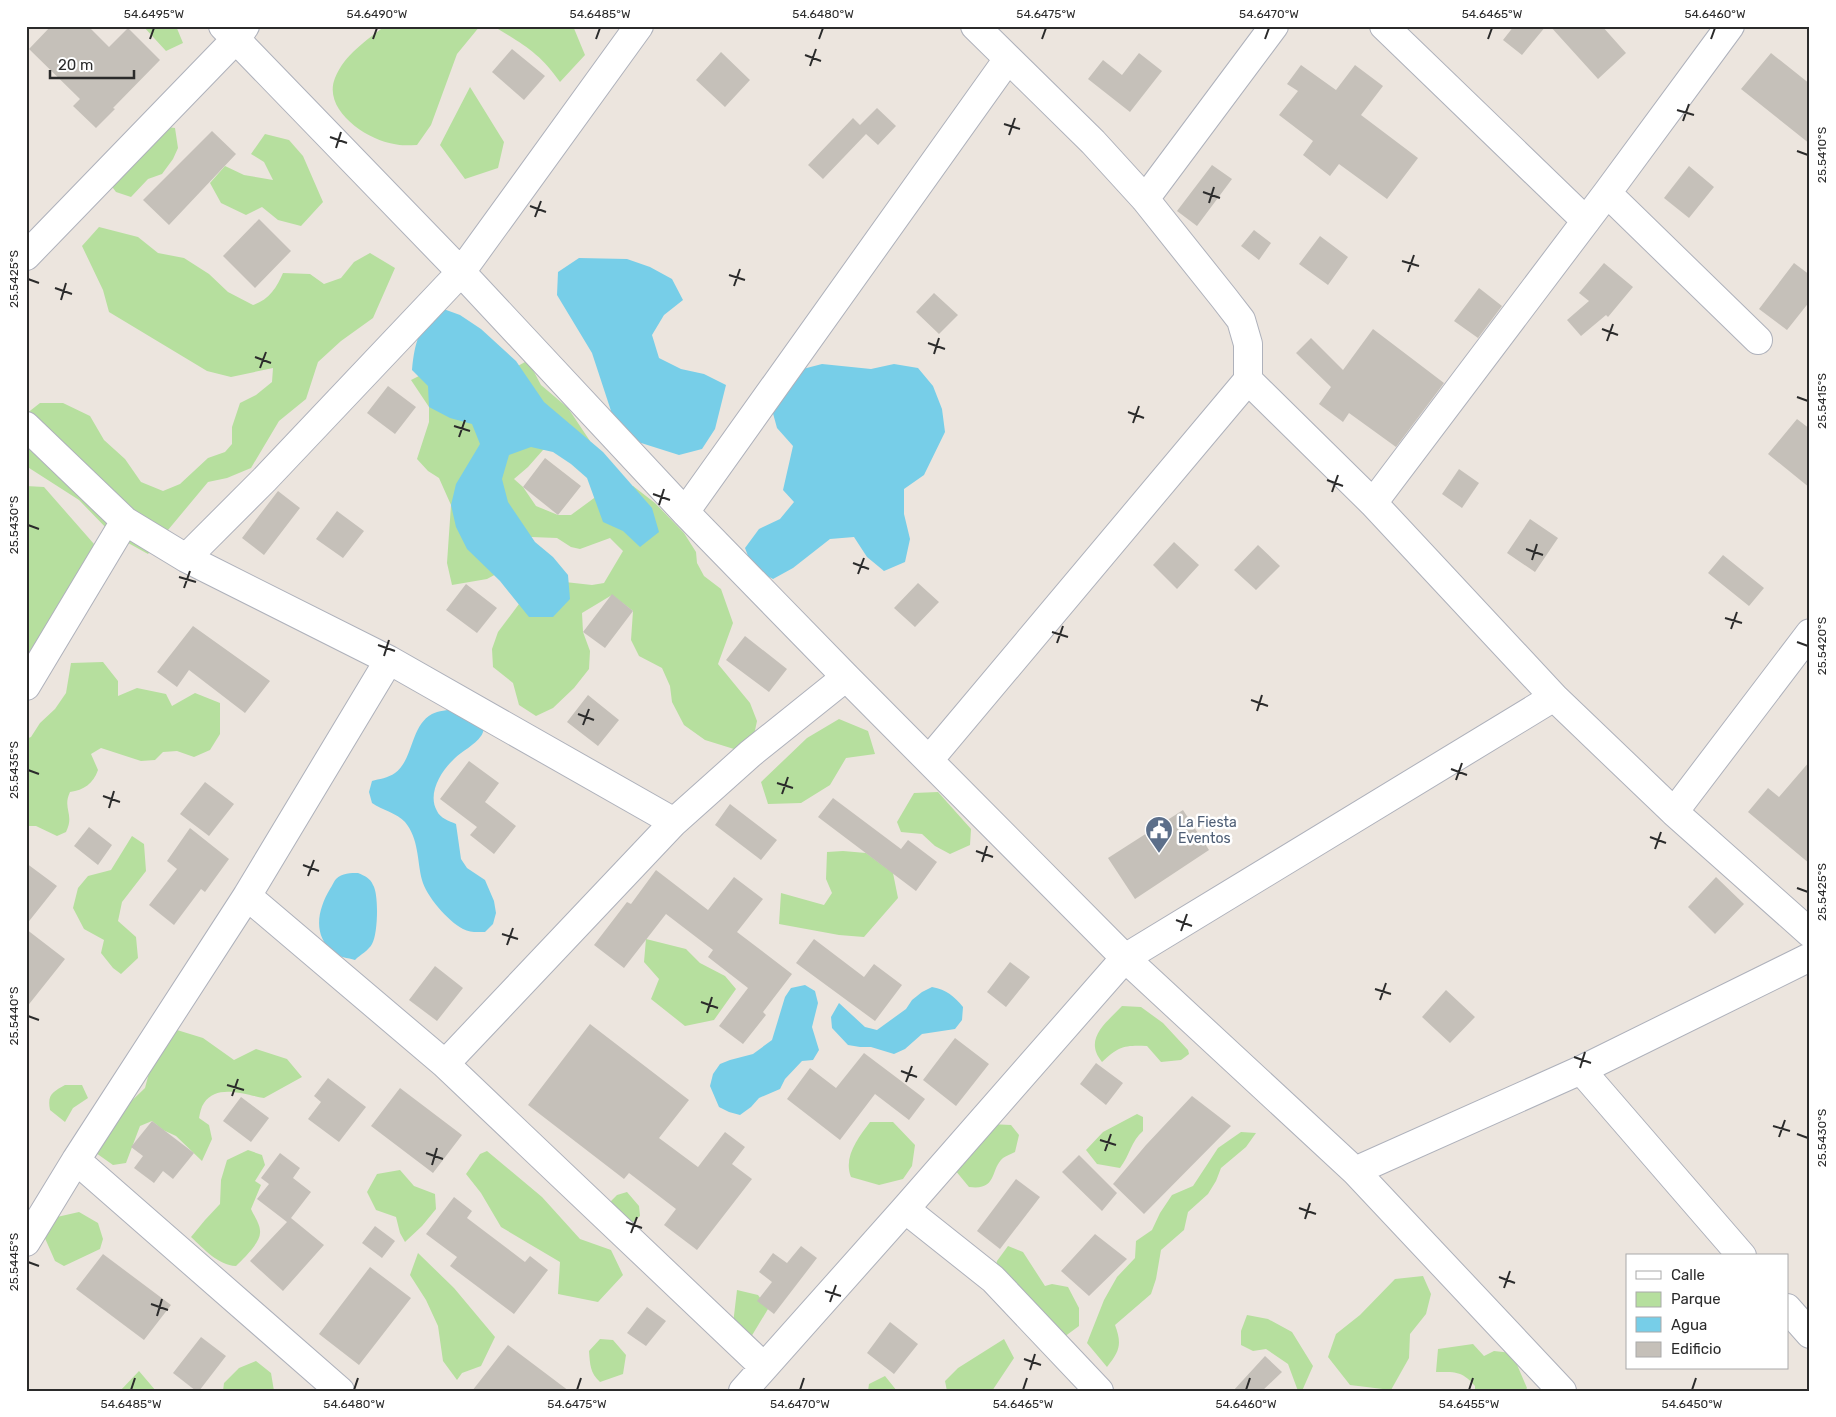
<svg xmlns="http://www.w3.org/2000/svg" width="1836" height="1417" font-family="Rubik,sans-serif">
<rect width="100%" height="100%" fill="#ece5de"/>
<!-- green -->
<path fill="#b6df9e" d="M143 26H176L183 43 166 51Z
M385 26H480L457 54 431 125 417 145C410 145 401 146 394 144 367 140 322 110 335 78 345 54 366 41 385 26Z
M500 26H573L585 55 560 82C541 55 526 46 498 29Z
M470 87 504 142 498 168 465 179 440 145Z
M160 126 175 128 178 148 173 159 162 174 148 179 131 197 116 192 110 184Z
M265 134 289 140 303 156 323 202 301 226 278 220 262 207 246 215 221 203 210 183 225 166 244 175 273 180 264 162 251 154Z
M99 227 138 237 158 253 184 258 209 274 228 292 253 305C269 300 277 287 283 273L310 274 324 284 341 278 354 262 370 253 395 268 373 318 341 341 318 362 306 399 279 421 251 468 227 478 208 482 148 554 112 534 79 500 26 466V414L40 403H63L90 416 104 440 125 459 141 482 163 491 180 484 208 458 225 452 232 444V427L240 403 256 395 272 382 273 368 231 377 207 371 109 312 103 290 82 246Z
M525 355 541 385 568 408 590 441 543 450 528 467 514 479 523 487 536 506 558 515H571L605 490 633 486 655 503 684 533 696 552 697 563 704 576 721 589 733 623 718 664 750 703 757 721 750 754 705 740 684 725 672 702 670 686 662 668 639 656 631 640 633 611 612 595 582 613 583 632 590 651 589 669 574 688 553 708 536 716 519 705 513 683 493 667 492 649 498 632 519 604 556 581 592 585 604 583 623 551 610 538 580 549 571 547 557 538 531 537 523 544 500 572 487 579 452 585 447 563 451 505 439 478 428 471 417 459 429 422V407L411 380 419 376 442 388 502 375 525 362Z
M26 486 44 487 94 544 88 572 26 684Z
M103 662 118 681V696L137 688 166 694 172 706 195 693 220 703V734L210 750 194 757 177 751 163 752 155 760 141 761 101 748 91 754 98 770C93 784 84 790 70 792 62 809 75 814 66 832L57 836 36 826H26V739L31 737 40 723 55 709 66 693 71 663Z
M839 719 868 731 875 754 846 758 830 785 801 803 768 804 761 782 807 738Z
M938 792 971 829 970 845 950 854 935 846 922 834 901 832 897 822 914 793Z
M132 836 144 844 146 871 122 902 118 921 136 937 138 958 121 974 113 968 101 953 104 940 84 929 73 908 78 888 88 876 111 870Z
M843 851 866 853 893 873 898 898 864 937 839 935 779 924 781 893 824 905 832 893 826 879 827 852Z
M646 939 686 949 700 963 725 976 736 989 714 1020 685 1026 651 999 659 979 644 962Z
M1122 1006 1141 1007 1163 1023 1188 1050 1189 1054 1181 1060 1161 1062 1147 1046C1125 1045 1119 1046 1102 1062 1083 1039 1106 1023 1122 1006Z
M177 1030 203 1038 234 1060 256 1049 287 1059 302 1077 264 1098C246 1095 217 1083 204 1103 201 1107 200 1113 199 1118L209 1125 212 1139 202 1161 176 1136 163 1130 152 1121 140 1126 126 1163 113 1165 96 1153 120 1112 145 1088 155 1050Z
M65 1085H82L88 1098 73 1108 65 1122 50 1110C47 1094 53 1092 65 1085Z
M1137 1114 1143 1117V1131C1131 1141 1130 1155 1120 1168L1097 1164 1086 1150 1103 1132Z
M870 1122H893L915 1145 912 1166 903 1179 879 1185 851 1177C843 1157 858 1138 870 1122Z
M990 1124 1011 1125 1019 1135 1015 1152C1011 1154 1006 1156 1003 1158 990 1169 998 1191 969 1187L955 1170Z
M1241 1132 1256 1133 1246 1147 1221 1168 1216 1181 1208 1194 1188 1212 1184 1230 1161 1250 1156 1279 1151 1294 1115 1325C1122 1344 1120 1351 1107 1367L1087 1343 1104 1300 1117 1277 1135 1258 1136 1241 1152 1230 1160 1213 1172 1195 1193 1186 1218 1148Z
M248 1150 262 1155 265 1165 255 1181 261 1185 251 1209C254 1216 261 1225 260 1233 260 1243 243 1259 236 1266 218 1265 204 1249 191 1237L205 1220 220 1204 221 1180 227 1160Z
M487 1151 542 1197 580 1239 611 1250 623 1275 598 1302 558 1294 560 1262 501 1227 481 1193 466 1174 480 1154Z
M400 1170 414 1186 435 1194 436 1209 422 1226 405 1242 400 1233 396 1217 376 1210 367 1192 377 1174Z
M627 1192 639 1206 640 1216 629 1226 607 1205 617 1195Z
M79 1212 98 1223 103 1239 100 1249 64 1266 55 1261 44 1236 57 1217Z
M1008 1246 1023 1252 1045 1286 1052 1284 1068 1287 1079 1308V1326L1064 1337 993 1279 997 1261Z
M418 1253 454 1288 495 1337 481 1366 462 1373 457 1380 443 1361 438 1326 426 1300 410 1275Z
M1423 1276 1431 1294 1426 1314 1410 1334 1409 1358 1391 1390 1350 1385 1328 1357 1336 1334 1360 1315 1395 1279Z
M737 1290 758 1295 768 1309 751 1337 733 1324Z
M1247 1315 1268 1319 1292 1332 1313 1366 1302 1391H1298L1288 1364 1266 1349 1253 1351 1241 1345V1331Z
M600 1339 613 1340 626 1355 623 1374 600 1382C590 1373 590 1364 589 1351Z
M1004 1339 1014 1358 992 1391H947L945 1381 958 1368Z
M1473 1344 1484 1356 1494 1351 1512 1353 1527 1388 1525 1391H1475V1386C1462 1371 1456 1372 1436 1372L1438 1349Z
M256 1361 271 1373 274 1391H223L224 1383 239 1368Z
M139 1371 156 1391H120Z
M885 1376 897 1391H868L869 1384Z"/>
<!-- water -->
<path fill="#77cee8" d="M579 258 627 259 650 267 672 279 683 300 664 315 652 335 659 358 681 369 704 374 726 385 715 429 702 449 679 455 638 442 613 417 592 353 557 295 558 272Z
M438 307 460 315 481 329 516 361 544 402 603 452 652 508 659 532 640 547 623 531 603 522 587 478 571 464 553 452 531 447 509 455 502 479 508 502 535 542 553 557 568 575 570 599 553 617H529L500 581 467 549 456 527 451 505 456 484 480 444 472 424 450 418 429 407 428 386 412 370C415 340 419 330 438 307Z
M822 364 871 369 894 364 918 368 933 386 942 409 945 432 924 475 904 489V514L910 539 905 562 884 571 867 557 854 537 830 539 793 568 773 579 753 569 745 548 759 529 780 519 794 502 783 490 793 446 777 428 771 406 799 370Z
M455 709 484 725C484 728 483 734 481 736 475 745 462 751 454 759 441 771 427 794 437 811 440 818 449 821 456 824L461 859 467 868 485 880 494 901 496 913 493 924 485 932C478 932 470 933 463 929 448 921 426 896 422 880 417 860 419 839 405 822 397 813 382 810 372 803L369 792 372 781C379 779 388 778 395 773 414 759 410 726 432 714 438 711 448 710 455 709Z
M358 873C365 876 370 878 373 885 379 894 378 934 372 944 369 950 360 955 355 960 348 958 338 957 333 952 312 935 318 909 330 889 332 886 334 881 336 879 342 873 351 873 358 873Z
M805 985 815 991 818 1003 812 1027 819 1050 813 1060 802 1061 785 1079 780 1089 759 1098 751 1107 740 1115 729 1112 719 1107 710 1086 713 1074 720 1064 730 1060 753 1054 772 1040 785 997 791 988Z
M932 987C947 990 954 996 963 1007L962 1020 955 1029 922 1034 905 1049 894 1054 871 1047H860L848 1045 832 1028 831 1017 839 1003 865 1027 877 1030 906 1009 912 1000 922 992Z"/>
<!-- building -->
<path fill="#c5c0b9" d="M51 26H88L109 47 128 28 160 60 113 108 115 109 96 128 73 106 80 99 29 49Z
M1514 26H1546L1522 55 1503 40Z
M1550 26H1602L1626 53 1598 79Z
M512 49 545 76 524 100 492 72Z
M721 52 750 80 725 107 696 80Z
M1139 53 1162 71 1130 112 1088 79 1103 60 1122 75Z
M1771 53 1810 84V144L1741 89Z
M1301 65 1336 90 1355 65 1383 86 1361 115 1418 158 1387 199 1339 164 1330 176 1303 155 1313 141 1279 115 1298 91 1287 84Z
M877 108 896 126 878 145 866 134 823 179 808 165 853 118 860 125Z
M212 131 236 154 169 225 143 200Z
M1212 165 1232 179 1197 226 1177 211Z
M1689 166 1714 187 1689 218 1664 198Z
M259 219 291 251 255 288 223 256Z
M1254 230 1271 243 1259 260 1241 246Z
M1320 236 1348 257 1328 285 1299 264Z
M1604 263 1633 287 1608 317 1606 315 1581 336 1567 320 1589 301 1579 293Z
M1794 263 1810 275V301L1787 330 1759 309Z
M1479 288 1502 306 1478 338 1454 321Z
M934 293 958 315 939 334 916 312Z
M1373 329 1444 383 1396 447 1349 413 1343 422 1319 404 1331 387 1296 353 1311 338 1343 370Z
M388 386 416 407 395 434 367 413Z
M1797 419 1810 429V488L1768 454Z
M545 458 581 486 558 515 523 487Z
M1459 469 1479 483 1462 508 1442 494Z
M278 491 300 508 264 555 242 538Z
M337 511 364 531 343 558 316 539Z
M1530 519 1558 538 1535 572 1507 553Z
M1174 542 1199 565 1177 589 1153 565Z
M1258 545 1280 566 1256 590 1234 570Z
M1723 555 1764 588 1749 606 1708 573Z
M918 583 939 602 915 627 894 608Z
M466 584 497 608 477 633 446 610Z
M612 594 633 611 605 648 583 632Z
M193 626 270 681 245 713 189 670 177 687 157 672Z
M745 636 787 669 769 692 726 660Z
M588 695 619 720 598 746 567 722Z
M469 761 499 783 485 802 516 826 494 854 470 835 477 827 440 799Z
M1810 761V864L1748 812 1768 788 1779 797Z
M205 782 234 804 209 836 180 814Z
M833 798 901 849 908 840 937 862 916 891 818 817Z
M730 804 777 840 761 860 715 825Z
M1183 810 1209 850 1135 899 1108 858Z
M89 827 112 845 98 865 74 846Z
M190 828 229 859 205 892 201 889 174 925 149 905 177 869 167 861Z
M26 863 57 886 26 925Z
M656 870 708 910 734 877 763 899 737 932 792 974 763 1012 766 1015 743 1044 719 1026 748 988 708 957 713 950 666 914 624 968 594 945 627 902 631 904Z
M1716 877 1744 904 1715 934 1688 907Z
M26 929 65 959 26 1008Z
M814 939 864 977 874 964 902 985 875 1021 796 963Z
M1010 962 1030 977 1006 1007 987 992Z
M435 966 463 988 437 1021 409 1000Z
M1446 990 1475 1017 1450 1043 1422 1017Z
M590 1024 689 1100 659 1138 698 1167 725 1132 745 1147 732 1164 752 1179 697 1250 664 1225 676 1209 629 1173 624 1179 528 1105Z
M955 1038 989 1064 956 1106 923 1080Z
M864 1053 925 1099 909 1120 875 1094 840 1140 787 1099 810 1068 836 1088Z
M1096 1063 1123 1083 1106 1105 1080 1084Z
M328 1078 366 1107 339 1142 308 1119 321 1102 314 1096Z
M400 1088 462 1135 433 1173 371 1126Z
M1192 1096 1231 1126 1144 1214 1113 1184 1146 1145Z
M241 1097 269 1118 251 1142 223 1121Z
M152 1121 194 1153 173 1179 163 1171 154 1183 134 1168 143 1156 131 1147Z
M280 1153 300 1168 293 1178 311 1192 291 1218 324 1245 283 1291 250 1261 287 1222 257 1199 269 1184 261 1178Z
M1079 1155 1117 1193 1102 1211 1062 1172Z
M1016 1179 1040 1197 1000 1249 977 1231Z
M454 1197 472 1211 467 1218 525 1262 530 1256 548 1270 514 1314 450 1266 457 1257 426 1234Z
M375 1226 395 1241 382 1258 362 1243Z
M1095 1234 1127 1259 1089 1296 1061 1271Z
M801 1246 817 1258 774 1314 757 1301 772 1282 759 1272 773 1253 787 1263Z
M103 1254 171 1305 144 1340 76 1289Z
M370 1267 411 1298 359 1365 319 1334Z
M647 1307 666 1321 646 1346 627 1333Z
M890 1322 918 1344 894 1374 867 1353Z
M201 1337 226 1356 199 1391H196L173 1373Z
M508 1345 569 1391H472Z
M1265 1356 1282 1372 1262 1391H1233Z"/>
<g fill="none" stroke-linecap="round" stroke-linejoin="round">
<defs>
<path id="minor" d="M223 26 461 272 685 512 846 677 1125 958 1355 1171 1562 1391
M975 26 1093 142 1145 199 1224 298 1241 320 1248 344V380L1373 503 1554 697 1674 812 1810 933
M1384 26 1586 221
M1607 193 1758 340
M1145 199 1274 26
M26 256 236 39 245 26
M26 426 125 521 186 558 389 660 674 822
M1373 503 1607 193 1730 26
M685 512 1008 59
M186 558 264 480 461 272 639 26
M26 686 125 521
M929 760 1248 380
M1674 812 1810 633
M247 896 445 1064 764 1367
M445 1064 674 822 750 754 846 677
M1581 1070 1742 1256
M76 1160 340 1391
M1355 1171 1581 1070 1810 957
M905 1209 993 1279 1099 1391
M26 1242 76 1160 247 896 389 660
M1787 1308 1810 1334
M743 1391 905 1209 1125 958 1554 697"/>
</defs>
<!-- minor casing -->
<use href="#minor" stroke="#aeb1bb" stroke-width="30"/>
<!-- minor -->
<use href="#minor" stroke="#fff" stroke-width="28"/>
</g>
<!-- ticks -->
<path fill="none" stroke="#2b2b2b" stroke-width="2" d="M150 39 154 28M373 39 377 28M596 39 600 28M819 39 823 28M1042 39 1046 28M1265 39 1269 28M1488 39 1492 28M1711 39 1715 28M805 55 821 61M810 66 816 49M1677 110 1694 115M1683 121 1689 104M1004 124 1020 129M1009 135 1015 118M330 137 347 143M336 148 341 132M1797 151 1808 155M1203 192 1220 198M1209 203 1214 187M530 206 546 212M535 217 541 201M1402 261 1419 266M1408 272 1414 255M729 275 745 280M28 279 39 283M734 286 740 269M55 288 72 294M61 300 66 283M1602 329 1618 335M1607 341 1613 324M928 343 945 349M934 354 939 338M255 357 271 363M260 368 266 352M1797 397 1808 401M1128 412 1144 418M1133 423 1139 406M454 426 470 431M459 437 465 420M1327 480 1343 486M1332 492 1338 475M653 494 670 500M659 505 664 489M28 525 39 529M1526 549 1543 555M1532 560 1537 544M853 563 869 569M858 574 864 558M179 577 196 582M184 588 190 571M1725 618 1742 623M1731 629 1737 612M1052 632 1068 637M1797 642 1808 646M1057 643 1063 626M378 645 395 651M384 656 389 640M1251 700 1268 706M1257 711 1262 695M578 714 594 720M583 725 589 709M1451 769 1467 775M28 770 39 774M1456 780 1462 763M777 783 793 788M782 794 788 777M103 796 120 802M109 808 114 791M1650 837 1666 843M1655 849 1661 832M976 851 993 857M982 862 987 846M303 865 319 871M308 876 314 860M1797 888 1808 892M1176 920 1192 926M1181 931 1187 914M502 934 518 939M507 945 513 928M1375 989 1391 994M1380 1000 1386 983M701 1002 718 1008M707 1013 712 997M28 1016 39 1020M1574 1057 1591 1063M1580 1068 1585 1052M901 1071 917 1077M906 1082 912 1066M227 1085 244 1090M232 1096 238 1079M1773 1126 1790 1131M1797 1134 1808 1138M1779 1137 1785 1120M1100 1140 1116 1145M1105 1151 1111 1134M426 1153 443 1159M432 1165 437 1148M1299 1208 1316 1214M1305 1219 1310 1203M626 1222 642 1228M631 1233 637 1217M28 1262 39 1266M1499 1277 1515 1283M1504 1288 1510 1271M825 1291 841 1296M830 1302 836 1285M151 1304 168 1310M157 1316 162 1299M1024 1359 1041 1365M1030 1370 1035 1354M131 1390 135 1378M354 1390 358 1378M577 1390 581 1378M800 1390 804 1378M1023 1390 1027 1378M1246 1390 1250 1378M1469 1390 1473 1378M1692 1390 1696 1378"/>
<!-- icons -->
<defs>
<symbol id="civic-pin" viewBox="-11 -11 22 30"><path d="M0 17L-7.5 6A9.5 9.5 0 1 1 7.5 6Z" fill="#5c6f8a" stroke="#fff"/><path d="M-.6-6.5H3V-4.5H.6V-3L4-1V1h2V6H-6V1h2V-1L-.6-3ZM-1.2 2.5V6h2.4V2.5Z" fill="#fff"/></symbol>
</defs>
<g fill-rule="evenodd">
<use href="#civic-pin" x="1143" y="814" width="32" height="43"/>
</g>
<g text-anchor="middle" dominant-baseline="central" stroke-width="5" stroke-linejoin="round" paint-order="stroke">
<!-- service labels -->
<g font-size="14" fill="#4e5e75" stroke="#fff" text-anchor="start">
<text x="1178" y="822">La Fiesta<tspan x="1178" dy="16">Eventos</tspan></text>
</g>
</g>
<!-- border -->
<rect width="1836" height="1417" fill="none" stroke="#ffffff" stroke-width="55"/>
<!-- legend -->
<rect x="1626" y="1254" width="162" height="115" fill="#ffffff" stroke="#aaaaaa"/>
<rect x="1636" y="1271" width="25" height="8" fill="#ffffff" stroke="#aaaaaa"/>
<text x="1671" y="1280" font-size="15" fill="#2b2b2b">Calle</text>
<rect x="1636" y="1292" width="25" height="15" fill="#b6df9e" stroke="#aaaaaa"/>
<text x="1671" y="1304" font-size="15" fill="#2b2b2b">Parque</text>
<rect x="1636" y="1317" width="25" height="15" fill="#77cee8" stroke="#aaaaaa"/>
<text x="1671" y="1330" font-size="15" fill="#2b2b2b">Agua</text>
<rect x="1636" y="1342" width="25" height="15" fill="#c5c0b9" stroke="#aaaaaa"/>
<text x="1671" y="1354" font-size="15" fill="#2b2b2b">Edificio</text>
<!-- scale -->
<path d="M50 70v8h84v-8" fill="none" stroke="#2b2b2b" stroke-width="2.5"/>
<text x="58" y="70" font-size="15" fill="#2b2b2b" stroke="#ffffff" stroke-width="4" paint-order="stroke">20 m</text>
<rect x="28" y="28" width="1780" height="1362" fill="none" stroke="#2b2b2b" stroke-width="2"/>
<g font-size="12" text-anchor="middle" fill="#2b2b2b">
<text x="154" y="18">54.6495°W</text>
<text x="377" y="18">54.6490°W</text>
<text x="600" y="18">54.6485°W</text>
<text x="823" y="18">54.6480°W</text>
<text x="1046" y="18">54.6475°W</text>
<text x="1269" y="18">54.6470°W</text>
<text x="1492" y="18">54.6465°W</text>
<text x="1715" y="18">54.6460°W</text>
<text transform="translate(1822 155) rotate(-90)" y="4">25.5410°S</text>
<text transform="translate(14 279) rotate(-90)" y="4">25.5425°S</text>
<text transform="translate(1822 401) rotate(-90)" y="4">25.5415°S</text>
<text transform="translate(14 525) rotate(-90)" y="4">25.5430°S</text>
<text transform="translate(1822 646) rotate(-90)" y="4">25.5420°S</text>
<text transform="translate(14 770) rotate(-90)" y="4">25.5435°S</text>
<text transform="translate(1822 892) rotate(-90)" y="4">25.5425°S</text>
<text transform="translate(14 1016) rotate(-90)" y="4">25.5440°S</text>
<text transform="translate(1822 1138) rotate(-90)" y="4">25.5430°S</text>
<text transform="translate(14 1262) rotate(-90)" y="4">25.5445°S</text>
<text x="131" y="1408">54.6485°W</text>
<text x="354" y="1408">54.6480°W</text>
<text x="577" y="1408">54.6475°W</text>
<text x="800" y="1408">54.6470°W</text>
<text x="1023" y="1408">54.6465°W</text>
<text x="1246" y="1408">54.6460°W</text>
<text x="1469" y="1408">54.6455°W</text>
<text x="1692" y="1408">54.6450°W</text>
</g>
</svg>
